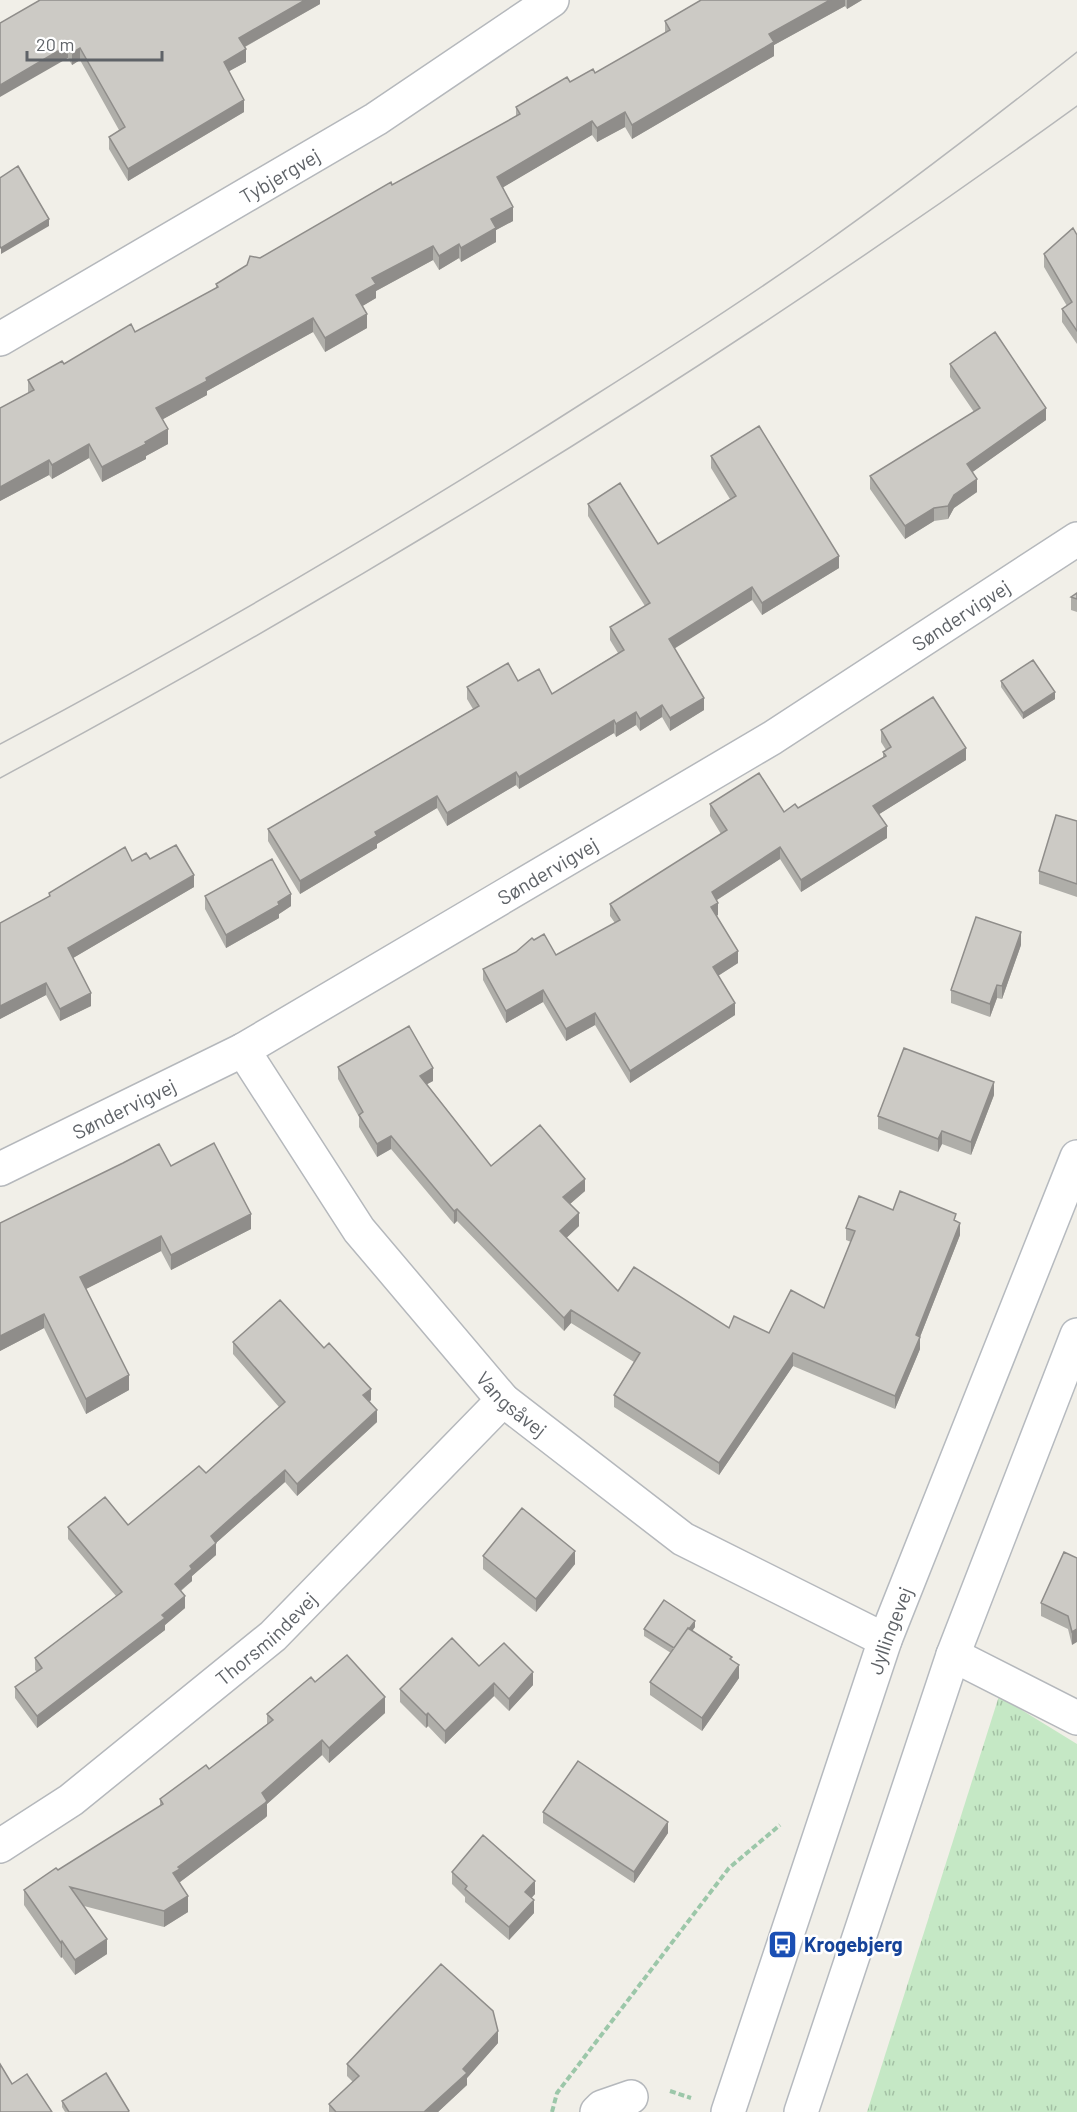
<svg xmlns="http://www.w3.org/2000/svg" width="1077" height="2112" font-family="Barlow,sans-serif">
<defs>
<pattern id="park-tufts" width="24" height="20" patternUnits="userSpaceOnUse" patternTransform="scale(1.5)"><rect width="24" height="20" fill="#c5e8c5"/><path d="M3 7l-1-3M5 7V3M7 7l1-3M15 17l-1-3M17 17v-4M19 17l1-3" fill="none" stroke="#a3c0a4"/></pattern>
</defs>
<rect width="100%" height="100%" fill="#f1efe8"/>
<!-- park -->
<path fill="url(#park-tufts)" d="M999 1696 1077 1744V2112H867Z"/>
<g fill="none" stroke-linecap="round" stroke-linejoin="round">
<defs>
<g id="street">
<path id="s1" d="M0 339 376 119 552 0"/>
<path id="s2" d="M243 1050 359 1230 503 1400 683 1539 885 1640"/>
<path id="s3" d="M0 1169 243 1050 772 738 1077 539"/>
<path d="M953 1655 1077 1718"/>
<path id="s4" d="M0 1846 71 1800 273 1636 503 1400"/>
<path d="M597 2112 602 2107 631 2097"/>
</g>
<g id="secondary">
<path id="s5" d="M728 2112 885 1640 1077 1157"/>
<path d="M801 2112 953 1655 1077 1335"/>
</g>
</defs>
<!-- street casing -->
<use href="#street" stroke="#b5b8bc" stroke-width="36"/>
<!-- secondary casing -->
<use href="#secondary" stroke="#b6babf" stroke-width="36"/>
<!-- path -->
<path stroke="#9cc7a9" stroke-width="4" stroke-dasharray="6 3" stroke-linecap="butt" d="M670 2091 691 2098
M552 2112 557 2093 729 1868 780 1825"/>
<!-- street -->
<use href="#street" stroke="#fff" stroke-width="33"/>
<!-- secondary -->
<use href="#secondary" stroke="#fff" stroke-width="33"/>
<!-- tram -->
<path stroke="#b6b7b8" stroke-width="1.5" d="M0 744C201 638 397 522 589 399 665 351 741 302 815 250 905 187 991 120 1077 52
M0 778C373 578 734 354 1077 106"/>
</g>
<!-- wall -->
<path fill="#afaea9" d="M320 0V4L245 47 246 62 229 71 244 112 128 181 109 149V137L119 130 80 60 72 65 68 58 0 23Z
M701 0H862L847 9 845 6 774 45V56L632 139 625 127 597 142 592 135 503 187 513 221 496 230V242L461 262 459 258 439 270 433 260 376 291V298L362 306 367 328 325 352 313 332 207 391V395L163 419 168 444 146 456V459L102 482 89 458 52 479 49 475 0 501V408L28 393V380L135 332 216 288V284L260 258 516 117V107L570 82 595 73 665 33V21Z
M1077 235V344L1062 322V309L1067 306 1044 267V254Z
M950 364 1046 420 972 472 977 492 954 508 948 519 934 521 905 539 870 489V476L974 412 950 377Z
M711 456 839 568 762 615 752 600 674 648 704 710 670 731 662 717 640 731 636 725 616 737 614 733 519 789 516 785 447 826 437 808 377 844V848L300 894 268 841V829L473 709 467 699V687L518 681 552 694 618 653 610 640V627L645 606 588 516V504L658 544 730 499 711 468Z
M1077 593V612L1071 610V597Z
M1001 681 1055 699 1023 719 1001 687Z
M881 730 966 760 879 814 887 838 801 892 780 859 717 900 718 915 716 916 738 963 718 976 735 1015 630 1083 595 1025 566 1041 543 1002 506 1023 483 980V969L516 952 534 940 556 955 615 923 610 916V904L721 834 710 816V804L784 812 798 808 883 758V752L886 750 881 742Z
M1077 821V897L1039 884V871Z
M150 859 194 887 73 958 91 1006 60 1021 46 995 0 1019V923L49 897V893L132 861Z
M205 896 291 906 279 914V918L226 948 205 909Z
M1021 945 1002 999 997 998 990 1017 951 1003V990Z
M338 1067 433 1081 427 1084 491 1166 585 1191 570 1204 579 1226 566 1238 618 1291 729 1328 769 1333 824 1308 851 1242 846 1240V1228L893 1210 956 1221 960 1235 920 1337V1349L895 1409 793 1366 719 1475 614 1407V1395L634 1362 571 1323 564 1331 457 1221 454 1224 391 1149 377 1157 359 1127V1117L338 1079Z
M994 1095 971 1155 942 1144 938 1152 878 1129V1116Z
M171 1166 251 1229 171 1270 161 1251 86 1289 129 1390 86 1414 44 1328 0 1351V1223Z
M233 1342 371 1400 369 1402 377 1422 297 1496 285 1482 216 1543V1555L192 1576V1581L181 1591 185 1608 165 1625V1630L37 1728 15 1698V1687L37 1672 35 1670V1658L116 1596 68 1539V1527L128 1525 206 1473 279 1407 233 1354Z
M483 1556 575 1564 536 1612 483 1569Z
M1077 1558 1072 1645 1068 1629 1041 1616V1603Z
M695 1627 692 1631 732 1660 739 1678 702 1731 650 1695V1682L671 1653 644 1636V1629Z
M479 1666 533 1685 509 1711 494 1696 445 1744 428 1726 426 1728 400 1702V1689Z
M315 1682 385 1713 329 1763 322 1755 267 1804V1816L265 1818 180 1882 188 1912 164 1927 84 1906 107 1954 75 1975 62 1957 61 1958 24 1905V1890L58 1870 160 1806V1799L209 1769 267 1724V1714Z
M543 1812 668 1833 634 1883 543 1823Z
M452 1872 535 1894 531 1898 534 1913 509 1940 465 1902V1897L452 1884Z
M498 2043 467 2078V2085L438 2112H329V2104L353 2082 347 2076V2064Z
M62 2101 129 2112H65L62 2107Z"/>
<!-- shaded-wall -->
<path fill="#8f8d8a" d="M305 0H320V4L239 50V38Z
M830 0H845V6L774 45V56L632 139V125L769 34Z
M847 0H862L847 9Z
M68 45V58L0 97V85Z
M80 48V60L72 65V53Z
M246 49V62L224 74V62Z
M244 100V112L128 181V169Z
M625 112V127L597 142V128Z
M592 121V135L497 191V177Z
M513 207V221L496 230V242L461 262V248L491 219Z
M49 219V226L1 254V248Z
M459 244V258L439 270V256Z
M433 246V260L376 291V298L356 310V295L372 278Z
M367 314V328L325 352V338Z
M313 318V332L207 391V395L156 423V408L206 378Z
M1046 408V420L967 476V464Z
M168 429V444L146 456V459L102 482V467Z
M89 444V458L52 479V465Z
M49 460V475L0 501V487Z
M977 479V492L954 508 948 519V506L954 495Z
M934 508V521L905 539V526Z
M839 556V568L762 615V603Z
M752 587V600L669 652V639Z
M1055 692V699L1023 719V713Z
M704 698V710L670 731V718Z
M662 705V717L640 731V719Z
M636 712V725L616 737V724Z
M614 720V733L519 789V777Z
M966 748V760L873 818V806Z
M516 772V785L447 826V813Z
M437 796V808L377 844V848L300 894V881L375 832Z
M887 826V838L801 892V880Z
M780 847V859L712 903V892Z
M194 875V887L68 961V948Z
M291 894V906L279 914V918L226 948V935Z
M718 903V915L711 919V907Z
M1021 932V945L1002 999V986Z
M738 951V963L713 979V967Z
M46 983V995L0 1019V1006Z
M997 985V998L990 1017V1004Z
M543 990V1002L506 1023V1011Z
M91 993V1006L60 1021V1009Z
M735 1003V1015L630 1083V1071Z
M595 1013V1025L566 1041V1029Z
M433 1068V1081L420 1088V1076Z
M994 1082V1095L971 1155V1142Z
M942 1131V1144L938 1152V1139Z
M391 1136V1149L377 1157V1144Z
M585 1179V1191L563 1210V1197Z
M457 1209V1221L454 1224V1211Z
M579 1213V1226L560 1244V1231Z
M251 1214V1229L171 1270V1255Z
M960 1223V1235L920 1337V1349L895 1409V1396L916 1335Z
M161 1236V1251L80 1292V1277Z
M571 1310V1323L564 1331V1318Z
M44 1314V1328L0 1351V1336Z
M793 1353V1366L719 1475V1463Z
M129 1375V1390L86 1414V1399Z
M371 1389V1400L363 1407V1395Z
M377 1410V1422L297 1496V1484Z
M285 1470V1482L216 1543V1555L192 1576V1581L175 1595V1584L190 1566 211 1536Z
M575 1551V1564L536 1612V1599Z
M185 1596V1608L165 1625V1630L37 1728V1716Z
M695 1621V1627L675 1655V1649Z
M1077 1629V1642L1072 1645V1632Z
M739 1665V1678L702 1731V1718Z
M533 1672V1685L509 1711V1699Z
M494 1683V1696L445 1744V1731Z
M385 1697V1713L329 1763V1748Z
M428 1713V1726L426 1728V1715Z
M322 1740V1755L267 1804V1816L265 1818 180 1882V1884L173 1873 178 1867Z
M668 1822V1833L634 1883V1872Z
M535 1881V1894L525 1905V1892Z
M188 1896V1912L164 1927V1911Z
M534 1900V1913L509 1940V1927Z
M107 1939V1954L75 1975V1960Z
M62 1941V1957L61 1958V1943Z
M498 2031V2043L467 2078V2085L438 2112H424Z"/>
<!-- building -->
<path fill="#cccac5" stroke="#8f8d8a" stroke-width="1.5" d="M40 0H305L239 38 246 49 224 62 244 100 128 169 109 137 125 127 80 48 72 53 68 45 0 85V23Z
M701 0H830L769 34 774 42 632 125 625 112 597 128 592 121 497 177 513 207 491 219 496 228 461 248 459 244 439 256 433 246 372 278 376 284 356 295 367 314 325 338 313 318 206 378 207 381 156 408 168 429 145 442 146 444 102 467 89 444 52 465 49 460 0 487V408L34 390 28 380 62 361 64 364 131 324 135 332 218 287 216 284 247 265 250 256 260 258 391 182 392 185 520 114 516 107 567 77 570 82 593 69 595 73 670 30 665 21Z
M18 166 49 219 1 248 0 246V178Z
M1073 228 1077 235V331L1062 309 1072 302 1044 254Z
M995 332 1046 408 967 464 977 479 954 495 948 506 934 508 905 526 870 476 980 408 950 364Z
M759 426 839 556 762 603 752 587 669 639 704 698 670 718 662 705 640 719 636 712 616 724 614 720 519 777 516 772 447 813 437 796 375 832 377 836 300 881 268 829 479 706 467 687 508 663 518 681 539 669 552 694 624 650 610 627 650 603 588 504 620 483 658 544 736 496 711 456Z
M1077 593V599L1071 597Z
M1033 660 1055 692 1023 713 1001 681Z
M933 697 966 748 873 806 887 826 801 880 780 847 712 892 718 903 711 907 738 951 713 967 735 1003 630 1071 595 1013 566 1029 543 990 506 1011 483 969 516 952 532 938 534 940 544 934 556 955 620 920 610 904 727 830 710 804 759 773 784 812 795 804 798 808 886 756 883 752 891 747 881 730Z
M1056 815 1077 821V884L1039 871Z
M176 845 194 875 68 948 91 993 60 1009 46 983 0 1006V923L50 896 49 893 125 847 132 861 146 853 150 859Z
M272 859 291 894 278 902 279 905 226 935 205 896Z
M976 917 1021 932 1002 986 997 985 990 1004 951 990Z
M409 1026 433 1068 420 1076 491 1166 540 1125 585 1179 563 1197 579 1213 560 1231 618 1291 634 1267 729 1328 734 1316 769 1333 791 1290 824 1308 855 1231 846 1228 859 1196 893 1210 900 1191 956 1214 954 1220 960 1223 916 1335 920 1337 895 1396 793 1353 719 1463 614 1395 640 1353 571 1310 564 1318 457 1209 454 1211 391 1136 377 1144 359 1115 363 1112 338 1067Z
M904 1048 994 1082 971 1142 942 1131 938 1139 878 1116Z
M214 1143 251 1214 171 1255 161 1236 80 1277 129 1375 86 1399 44 1314 0 1336V1223L123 1163 159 1144 171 1166Z
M280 1300 324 1348 329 1343 371 1389 363 1395 377 1410 297 1484 285 1470 211 1536 216 1543 190 1566 192 1569 175 1584 185 1596 162 1615 165 1618 37 1716 15 1687 42 1668 35 1658 122 1592 68 1527 105 1497 128 1525 199 1466 206 1473 285 1402 233 1342Z
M522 1508 575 1551 536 1599 483 1556Z
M1064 1552 1077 1558V1629L1072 1632 1068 1616 1041 1603Z
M664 1600 695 1621 689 1629 688 1628 674 1648 644 1629Z
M688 1628 732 1657 730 1659 739 1665 702 1718 650 1682Z
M452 1638 479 1666 504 1643 533 1672 509 1699 494 1683 445 1731 428 1713 426 1715 400 1689Z
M347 1655 385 1697 329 1748 322 1740 262 1793 267 1801 265 1803 178 1867 180 1869 173 1873 188 1896 164 1911 70 1887 107 1939 75 1960 62 1941 61 1943 24 1890 56 1868 58 1870 163 1804 160 1799 206 1765 209 1769 273 1720 267 1714 311 1677 315 1682Z
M578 1761 668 1822 634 1872 543 1812Z
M483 1835 535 1881 525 1892 534 1900 509 1927 465 1889 467 1886 452 1872Z
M441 1964 493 2011 498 2031 463 2069 467 2073 424 2112H336L329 2104 359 2076 347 2064Z
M0 2064 12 2084 27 2074 52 2112H0Z
M106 2073 129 2111 128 2112H69L62 2101Z"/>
<!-- icons -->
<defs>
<symbol id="bus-square" viewBox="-11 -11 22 22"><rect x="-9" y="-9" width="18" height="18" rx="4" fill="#1a4fb4" stroke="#fff"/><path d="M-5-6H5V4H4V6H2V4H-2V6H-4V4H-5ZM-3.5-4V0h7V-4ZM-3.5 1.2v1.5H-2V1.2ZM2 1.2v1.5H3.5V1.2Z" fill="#fff"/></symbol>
</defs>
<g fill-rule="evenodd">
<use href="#bus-square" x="766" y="1928" width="33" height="33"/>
</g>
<g text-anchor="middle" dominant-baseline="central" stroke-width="5" stroke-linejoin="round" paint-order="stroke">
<!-- street labels -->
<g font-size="20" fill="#5f6368" stroke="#fff">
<text stroke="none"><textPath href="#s1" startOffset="324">Tybjergvej</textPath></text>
<text stroke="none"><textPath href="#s3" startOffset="1110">Søndervigvej</textPath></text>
<text stroke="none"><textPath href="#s3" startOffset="624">Søndervigvej</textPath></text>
<text stroke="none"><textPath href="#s3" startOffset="138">Søndervigvej</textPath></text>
<text stroke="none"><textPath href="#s2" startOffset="446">Vangsåvej</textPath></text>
<text stroke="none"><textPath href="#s5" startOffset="508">Jyllingevej</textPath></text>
<text stroke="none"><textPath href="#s4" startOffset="338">Thorsmindevej</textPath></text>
</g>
<!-- transit labels -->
<g font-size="20" font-weight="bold" fill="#164399" stroke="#fff" text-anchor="start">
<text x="804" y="1944">Krogebjerg</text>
</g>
</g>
<!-- scale -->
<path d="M27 51v9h135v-9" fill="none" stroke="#5f6368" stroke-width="3"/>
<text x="36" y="51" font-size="18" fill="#5f6368" stroke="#ffffff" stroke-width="4.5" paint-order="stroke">20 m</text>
</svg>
